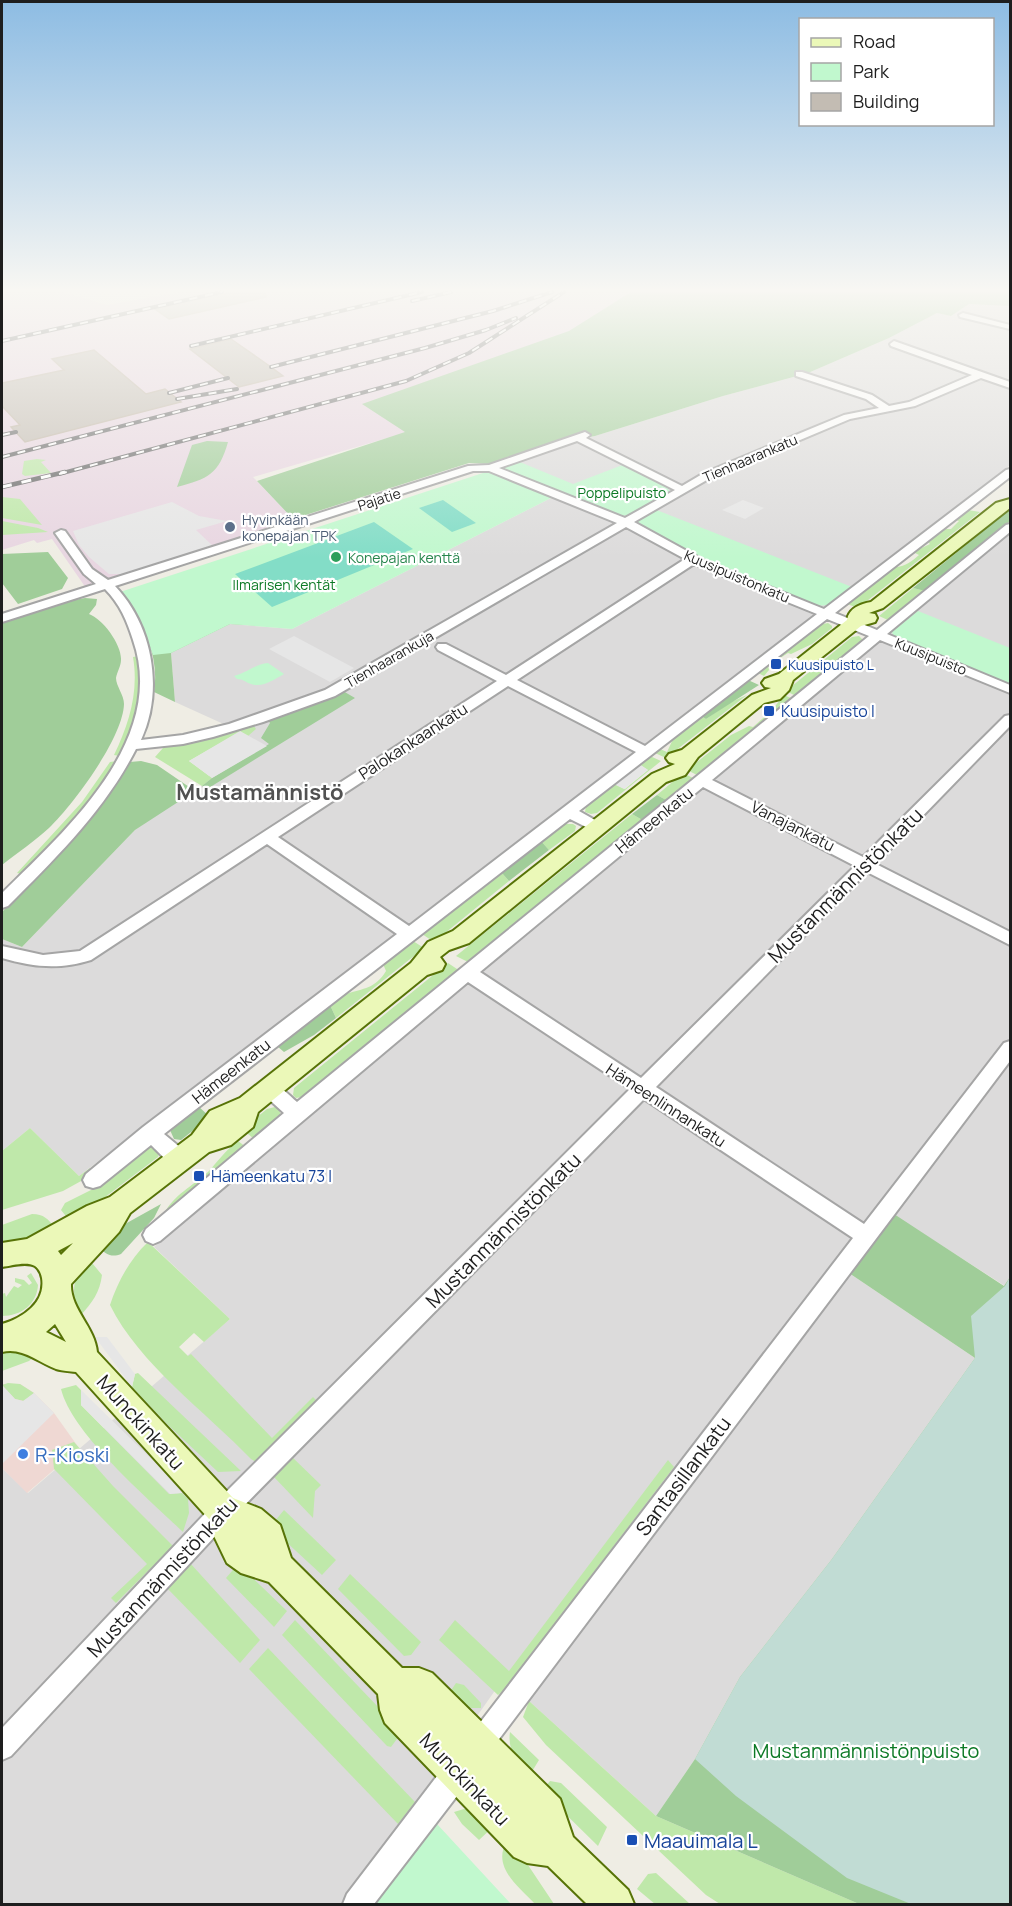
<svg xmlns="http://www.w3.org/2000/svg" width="1012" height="1906" font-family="Manrope,sans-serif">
<rect width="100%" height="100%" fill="#efede4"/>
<!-- residential -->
<path fill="#dcdbdb" d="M969 304 1010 306V465L79 1176 30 1128 2 1151V939L22 947 135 830 169 806 202 786 239 731 175 702 171 653 230 624 292 629 553 497 489 471V464L543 445 595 436 723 396 808 373 889 338 937 313 951 316Z
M1010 534V1277L1005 1286 894 1215 849 1273 975 1358 832 1559 740 1677 695 1759 656 1816 529 1701 515 1697 508 1672 345 1904H2V1468L28 1493 230 1319 154 1247 291 1129Z"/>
<!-- commercial -->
<path fill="#efd8d3" d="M2 1384H20L34 1393 54 1413 79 1448 27 1493 2 1468Z"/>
<!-- industrial -->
<path fill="#e8d6e1" d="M2 292H63L107 305 181 292H763L753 332 253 477 295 521 86 588 52 539 37 543 34 540 2 550Z"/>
<!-- grass -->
<path fill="#bfe8aa" d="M37 459 46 460 41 462 51 473 25 476 22 474 24 461Z
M2 497 20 499 42 525 2 518Z
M968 510 980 512 858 608 847 604 895 567C905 567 912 561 919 555L913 552 930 544 927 541 943 529H951L959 521 955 520Z
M2 521 38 528 48 532 2 535Z
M913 588 925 591 890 621 879 616Z
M828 623 832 626V628L812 644 791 654 788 653 768 666 769 670 764 676 758 673 818 625Z
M859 636 864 641 796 696 786 691 852 637Z
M139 656C143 691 135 724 119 756L114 755C129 724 139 692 133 657Z
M747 695 666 758 655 753 660 749 667 752 674 737 701 716 706 719 729 703Z
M784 695 793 699 699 776 687 770 731 735 749 726 753 727 772 710Z
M248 725H253L256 729 248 736 240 732 189 761 212 778 202 786 155 757 163 748Z
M650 756 661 761 597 813 591 814 585 812 586 806 614 784 625 789 648 770 639 764Z
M117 761 75 819 26 869 21 874 17 873 82 802 110 762Z
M683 773 695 779 668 801 657 795Z
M632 814 644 821 470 963 456 956Z
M562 824H573L576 826 575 831 549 850 541 841Z
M501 872 509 881 434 942 422 934Z
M413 941 424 948 336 1018 330 1005C335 1001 340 995 346 994 364 988 375 989 386 971L383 964Z
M448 963 460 971 308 1096 296 1098 293 1095 294 1088Z
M275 1107 279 1109 281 1116 254 1139 242 1129 267 1109Z
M30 1128 79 1176 90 1168 92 1175 63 1191 2 1210V1151Z
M238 1141 246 1147 164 1214C173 1195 193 1186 208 1172 218 1161 226 1150 238 1141Z
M155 1146 160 1151 158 1157 92 1207 69 1220 61 1210 65 1203 91 1190 149 1147Z
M32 1214C44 1214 48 1219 55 1228L29 1240 2 1241V1225Z
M148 1242 230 1319 204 1342 194 1333 179 1347 188 1356 191 1354 272 1438 313 1397 318 1402 256 1462 251 1459C206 1412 139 1364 110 1305 118 1281 130 1259 148 1242Z
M88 1258 102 1275C100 1292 92 1303 81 1315 69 1293 73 1277 88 1258Z
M31 1273 38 1285C37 1304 21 1316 2 1316V1294L5 1293 6 1297 14 1286 18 1288 22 1285 15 1282V1278L24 1280 29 1285 32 1283 27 1276Z
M4 1348 37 1354 29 1361 2 1371V1349Z
M138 1373 241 1471 218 1472 168 1425 132 1387 135 1374Z
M8 1383 20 1384 34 1393 24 1401 15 1399 2 1385Z
M76 1385 81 1390V1405L169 1494 182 1493 188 1499 189 1513 183 1532C149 1499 72 1434 61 1389Z
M74 1442 113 1486 173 1546 116 1603 111 1598 147 1564 54 1469 52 1450Z
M292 1457 321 1485 315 1491 313 1518 274 1477Z
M668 1460 674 1467 503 1691 498 1695 439 1640 455 1620 509 1671Z
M284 1510 336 1560 322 1575 270 1527Z
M190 1563 260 1640 240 1663 165 1586Z
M238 1564 287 1611 274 1627 226 1578Z
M350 1574 421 1642 411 1655 404 1656 338 1589Z
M295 1620 402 1732 391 1747 387 1746 282 1635Z
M268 1648 415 1802 398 1824 249 1669Z
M456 1683 464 1685 481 1703V1708H465L446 1698Z
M529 1701 656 1816 859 1904H720L706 1895 546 1745 523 1717Z
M510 1732 539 1760 528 1778C518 1764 507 1750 510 1732Z
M550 1781 561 1783 607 1827 598 1846 542 1791Z
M464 1809 472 1810 494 1826 479 1840 462 1824 454 1812Z
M507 1841 528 1865 554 1904H535C519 1887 491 1867 507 1841Z
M656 1873 690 1904H655L637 1889 648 1874Z"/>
<!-- forest -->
<path fill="#a0cd99" d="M631 292H1010V306L969 304 951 316 937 313 889 338 808 373 723 396 595 436 543 445 489 464 469 463 293 519 257 481 405 432 362 404 569 331Z
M207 441 228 442C219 474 208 479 177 487L192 445Z
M1009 510 1010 521 925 591 913 588Z
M48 552 68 578 62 589 18 604 2 583V554Z
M85 598 97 599 96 605 89 614C103 619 122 645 121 660 121 666 117 672 116 678 116 686 124 695 124 704 123 738 73 805 49 828 35 841 17 853 2 865V622L69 601Z
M131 606 264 626 230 624 171 653 175 702 154 692C159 660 147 632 131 606Z
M748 680 759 685 706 719 701 716Z
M343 691 355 698 207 789 202 786 212 778 269 744 261 738 270 723 268 720 325 700Z
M141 761 157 765 195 791 135 830 22 947 2 939V912C48 866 98 820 130 762Z
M657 795 668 801 644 821 632 814Z
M541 841 549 850 509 881 501 872Z
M330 1005 336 1018 314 1035 284 1052 277 1046Z
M198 1106 210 1117 181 1140 174 1139 170 1130Z
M161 1204 154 1218 121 1254C111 1258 106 1254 98 1247L125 1224Z
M894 1214 1004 1286 1010 1277V1904H859L656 1816 695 1759 740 1677 832 1559 975 1358 849 1273Z"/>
<!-- wetland -->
<path fill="#c1dcd4" d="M1010 1277V1904H911L847 1878 736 1796 695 1759 740 1677 832 1559 975 1358 971 1316 1005 1286Z"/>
<!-- park -->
<path fill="#c1f8ce" d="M515 460 573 484 625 464 664 485 670 491 630 515 619 516 503 469 505 465Z
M489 471 553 497 292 629 230 624 171 653 153 655 141 622 120 592Z
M654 509 852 587 827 605 817 606 696 557 636 521Z
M918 611 1010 648V685L894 637 892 632Z
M268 663 284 674C273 680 263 688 251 684 245 682 243 679 237 679L234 676C247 673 255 664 268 663Z
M437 1824 511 1904H375Z"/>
<!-- pitch -->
<path fill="#83ddc7" d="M443 500 476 523 452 532 419 508Z
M374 522 413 549 272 607 235 574Z"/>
<!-- parking -->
<path fill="#e6e6e6" d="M743 500 764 508 745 519 722 510Z
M172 502 199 516 227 521 196 530 215 548 129 574H109L89 557 79 545 73 531Z
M294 636 354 668 330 682 269 649Z
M240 731 267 746 212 778 189 761Z
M639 764 648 770 624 789 614 784Z
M95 1337H107L135 1374 132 1387Z
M2 1385 15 1399 23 1401 34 1393 54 1413 2 1464Z
M81 1390 183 1490 182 1493 170 1494 81 1405Z"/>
<!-- building -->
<path fill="#c3bcb3" stroke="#c0b5a6" stroke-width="1.5" d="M233 292H265L266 297 169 319 155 309Z
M231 339 271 367 283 376 239 387 190 349Z
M94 350 146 394 165 389 181 402 25 442 11 427 20 425 2 406V383L64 370 52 359Z"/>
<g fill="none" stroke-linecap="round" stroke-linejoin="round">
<defs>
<path id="street" d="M963 313 1010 325V329L960 317 959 315Z
M894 341 1010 382V388L981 378 915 406 850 419 712 477 634 522 705 561 824 609 1006 470 1010 469V477L835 613 877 630 1006 525 1010 524V532L887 634 1010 685V693L880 640 712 780 863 857 1005 716 1010 715V726L876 864 1010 932V945L867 872 656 1087 864 1224 1004 1043 1010 1041V1061L487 1755 478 1759 469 1755 465 1746 469 1737 853 1238 644 1099 231 1519 11 1756 2 1760V1728L215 1503 630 1089 468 982 160 1241 153 1244 146 1241 143 1235 146 1229 284 1113 263 1094 260 1089 263 1084C276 1079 287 1094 297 1102L869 636 827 619 579 811 602 824 604 827 602 830H592L570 819 164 1134 187 1153 190 1159 187 1165C172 1170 161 1154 151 1145L100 1186 93 1188 86 1186 83 1180 86 1174 143 1127 397 934 267 844 91 960C59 970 33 967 2 958V946L43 955 80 951 497 681 438 650 436 647 438 644H446L506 675 685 559 626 527 335 696 263 722 213 737 183 744 136 749C105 810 56 858 8 906L2 908V893C65 831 168 740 133 640 127 621 120 604 105 589L2 622V614L96 584 84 574 55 533 61 530 65 531 92 569 108 580 468 466 489 465 585 432 590 435 586 438 682 486 704 473 844 415 879 408 866 399 796 376V372H802L872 395 889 406 909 402 972 375 891 346 890 344ZM577 441 675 490 625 518 499 468ZM473 471H489L617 523 325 690 229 724 183 735 141 740C164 690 153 626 115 586ZM694 564 817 614 645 746 517 680ZM508 686 636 752 409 926 278 837ZM703 787 855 866 641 1078 480 972Z
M460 1756 470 1759 473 1769 470 1779 374 1904H343L347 1894 450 1759Z"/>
<path id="secondary" d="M1010 499V508L883 608 869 613 875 614 877 618 875 622 861 626 793 680 789 690 780 699 764 703 698 757 685 775 666 782 469 943 449 950 440 957 445 964 442 970 427 975 258 1112 253 1127 231 1145 209 1152 130 1213 119 1232 71 1284C70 1309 95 1327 97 1352L233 1498 261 1509 280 1525 291 1558 402 1668H419L432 1673 560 1799 573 1837 628 1890 634 1904H587L548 1866 527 1863 514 1857 385 1723 380 1710 378 1694 269 1582 241 1573 227 1563 214 1536 209 1519 76 1372C69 1371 63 1371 56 1369 38 1362 22 1347 2 1352V1324C22 1318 46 1303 42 1278 41 1273 39 1269 35 1266 26 1261 11 1266 2 1267V1243L27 1239 87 1206 110 1197 192 1135 210 1111 240 1098 411 963 428 942 453 931 652 774 675 764 669 762 666 758 669 754 682 750 752 695 771 688 765 687 762 683 765 679 779 674 847 620C849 608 860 604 871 602L996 503ZM73 1243 61 1255 58 1251ZM55 1324 66 1342 46 1332Z"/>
</defs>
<!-- street casing -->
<use href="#street" stroke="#a5a5a5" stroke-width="4"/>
<!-- secondary casing -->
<use href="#secondary" stroke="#577307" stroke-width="4"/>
<!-- street -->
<use href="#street" fill="#fff" fill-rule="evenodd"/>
<!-- secondary -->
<use href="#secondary" fill="#ebf8b8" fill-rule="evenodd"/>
<defs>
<path id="rail-far1" d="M412 301 451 292
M2 341 222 292
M191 346 422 292
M271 367 493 311 552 292
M169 393 228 378
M177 399 237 389
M2 435 16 432
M2 457 425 348 486 330 516 318
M59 474 406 381 469 353 564 292"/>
<path id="rail" d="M2 487 65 472"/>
</defs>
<!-- rail-far1 casing -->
<use href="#rail-far1" stroke="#6c6c6c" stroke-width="4"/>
<!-- rail casing -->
<use href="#rail" stroke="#6c6c6c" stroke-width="4.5"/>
<!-- rail-far1 -->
<use href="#rail-far1" stroke="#fff" stroke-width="2" stroke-dasharray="8" stroke-linecap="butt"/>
<!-- rail -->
<use href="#rail" stroke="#fff" stroke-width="3" stroke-dasharray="10" stroke-linecap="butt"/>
</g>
<!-- sky -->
<linearGradient id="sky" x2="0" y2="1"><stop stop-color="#8dbce3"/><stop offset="0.52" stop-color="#f8f7f3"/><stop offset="1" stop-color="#f8f7f3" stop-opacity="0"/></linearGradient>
<rect width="1012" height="558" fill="url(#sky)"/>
<!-- markers -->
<circle fill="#5c6f8a" stroke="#fff" stroke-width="2" cx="230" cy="527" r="6"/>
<circle fill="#2e9e5b" stroke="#fff" stroke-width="2" cx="336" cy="557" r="6"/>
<g fill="#1a4fb4" stroke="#fff" stroke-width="2">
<rect x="770" y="658" width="12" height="12" rx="3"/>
<rect x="763" y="705" width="12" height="12" rx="3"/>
<rect x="193" y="1170" width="12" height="12" rx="3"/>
<rect x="626" y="1834" width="12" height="12" rx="3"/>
</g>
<circle fill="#3f7fe0" stroke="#fff" stroke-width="2" cx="23" cy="1454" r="6"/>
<g text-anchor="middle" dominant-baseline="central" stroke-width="4.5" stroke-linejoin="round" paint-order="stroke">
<!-- far-street labels -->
<g font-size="14" fill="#1e1e1e" stroke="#fff">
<text transform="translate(750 458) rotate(-23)">Tienhaarankatu</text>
<text transform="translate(379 499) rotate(-18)">Pajatie</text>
<text transform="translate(737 576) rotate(23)">Kuusipuistonkatu</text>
<text transform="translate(931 656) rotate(22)">Kuusipuisto</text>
<text transform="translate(389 659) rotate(-30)">Tienhaarankuja</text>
</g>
<!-- far-park labels -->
<g font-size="14" fill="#0d7a26" stroke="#fff">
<text x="622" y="492">Poppelipuisto</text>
<text x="284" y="584">Ilmarisen kentät</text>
</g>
<!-- far-service labels -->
<g font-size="14" fill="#4e5e75" stroke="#fff" text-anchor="start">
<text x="242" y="519">Hyvinkään<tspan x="242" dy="16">konepajan TPK</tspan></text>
</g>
<!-- far-leisure labels -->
<g font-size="14" fill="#27864d" stroke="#fff" text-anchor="start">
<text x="348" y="557">Konepajan kenttä</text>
</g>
<!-- far-transit labels -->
<g font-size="14" fill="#164399" stroke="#fff" text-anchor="start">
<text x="788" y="664">Kuusipuisto L</text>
</g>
<!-- transit labels -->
<g font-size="16" fill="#164399" stroke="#fff" text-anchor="start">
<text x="781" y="711">Kuusipuisto I</text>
<text x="211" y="1176">Hämeenkatu 73 I</text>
</g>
<!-- street labels -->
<g font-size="16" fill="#1e1e1e" stroke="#fff">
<text transform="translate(413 741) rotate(-33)">Palokankaankatu</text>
<text transform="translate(654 820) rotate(-39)">Hämeenkatu</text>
<text transform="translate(793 826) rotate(27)">Vanajankatu</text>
<text transform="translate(231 1071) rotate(-38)">Hämeenkatu</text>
<text transform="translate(666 1105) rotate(33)">Hämeenlinnankatu</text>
</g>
<!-- near-street labels -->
<g font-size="20" fill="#1e1e1e" stroke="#fff">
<text transform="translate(845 885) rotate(-45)">Mustanmännistönkatu</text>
<text transform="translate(503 1230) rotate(-45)">Mustanmännistönkatu</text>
<text transform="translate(141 1422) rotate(48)">Munckinkatu</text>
<text transform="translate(683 1476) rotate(-53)">Santasillankatu</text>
<text transform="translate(162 1577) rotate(-47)">Mustanmännistönkatu</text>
<text transform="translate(465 1779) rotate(46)">Munckinkatu</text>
</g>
<!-- near-shop labels -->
<g font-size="20" fill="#366cbe" stroke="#fff" text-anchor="start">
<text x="35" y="1454">R-Kioski</text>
</g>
<!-- near-park labels -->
<g font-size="20" fill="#0d7a26" stroke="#fff">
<text x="866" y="1750">Mustanmännistönpuisto</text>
</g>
<!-- near-transit labels -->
<g font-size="20" fill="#164399" stroke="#fff" text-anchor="start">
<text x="644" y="1840">Maauimala L</text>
</g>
<!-- district labels -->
<g font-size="22" font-weight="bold" fill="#515151" stroke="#fff">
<text x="260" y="792">Mustamännistö</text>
</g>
</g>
<!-- border -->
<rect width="1012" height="1906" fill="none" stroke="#1e1e1e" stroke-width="6"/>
<!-- legend -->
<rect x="799" y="18" width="195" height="108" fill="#ffffff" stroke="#a5a5a5" stroke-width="1.5"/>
<rect x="811" y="38" width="30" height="9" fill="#ebf8b8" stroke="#a5a5a5" stroke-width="1.5"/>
<text x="853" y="48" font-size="18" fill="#1e1e1e">Road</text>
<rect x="811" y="63" width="30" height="18" fill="#c1f8ce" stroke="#a5a5a5" stroke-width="1.5"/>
<text x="853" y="78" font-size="18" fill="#1e1e1e">Park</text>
<rect x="811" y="93" width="30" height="18" fill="#c3bcb3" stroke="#a5a5a5" stroke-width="1.5"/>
<text x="853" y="108" font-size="18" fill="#1e1e1e">Building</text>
</svg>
